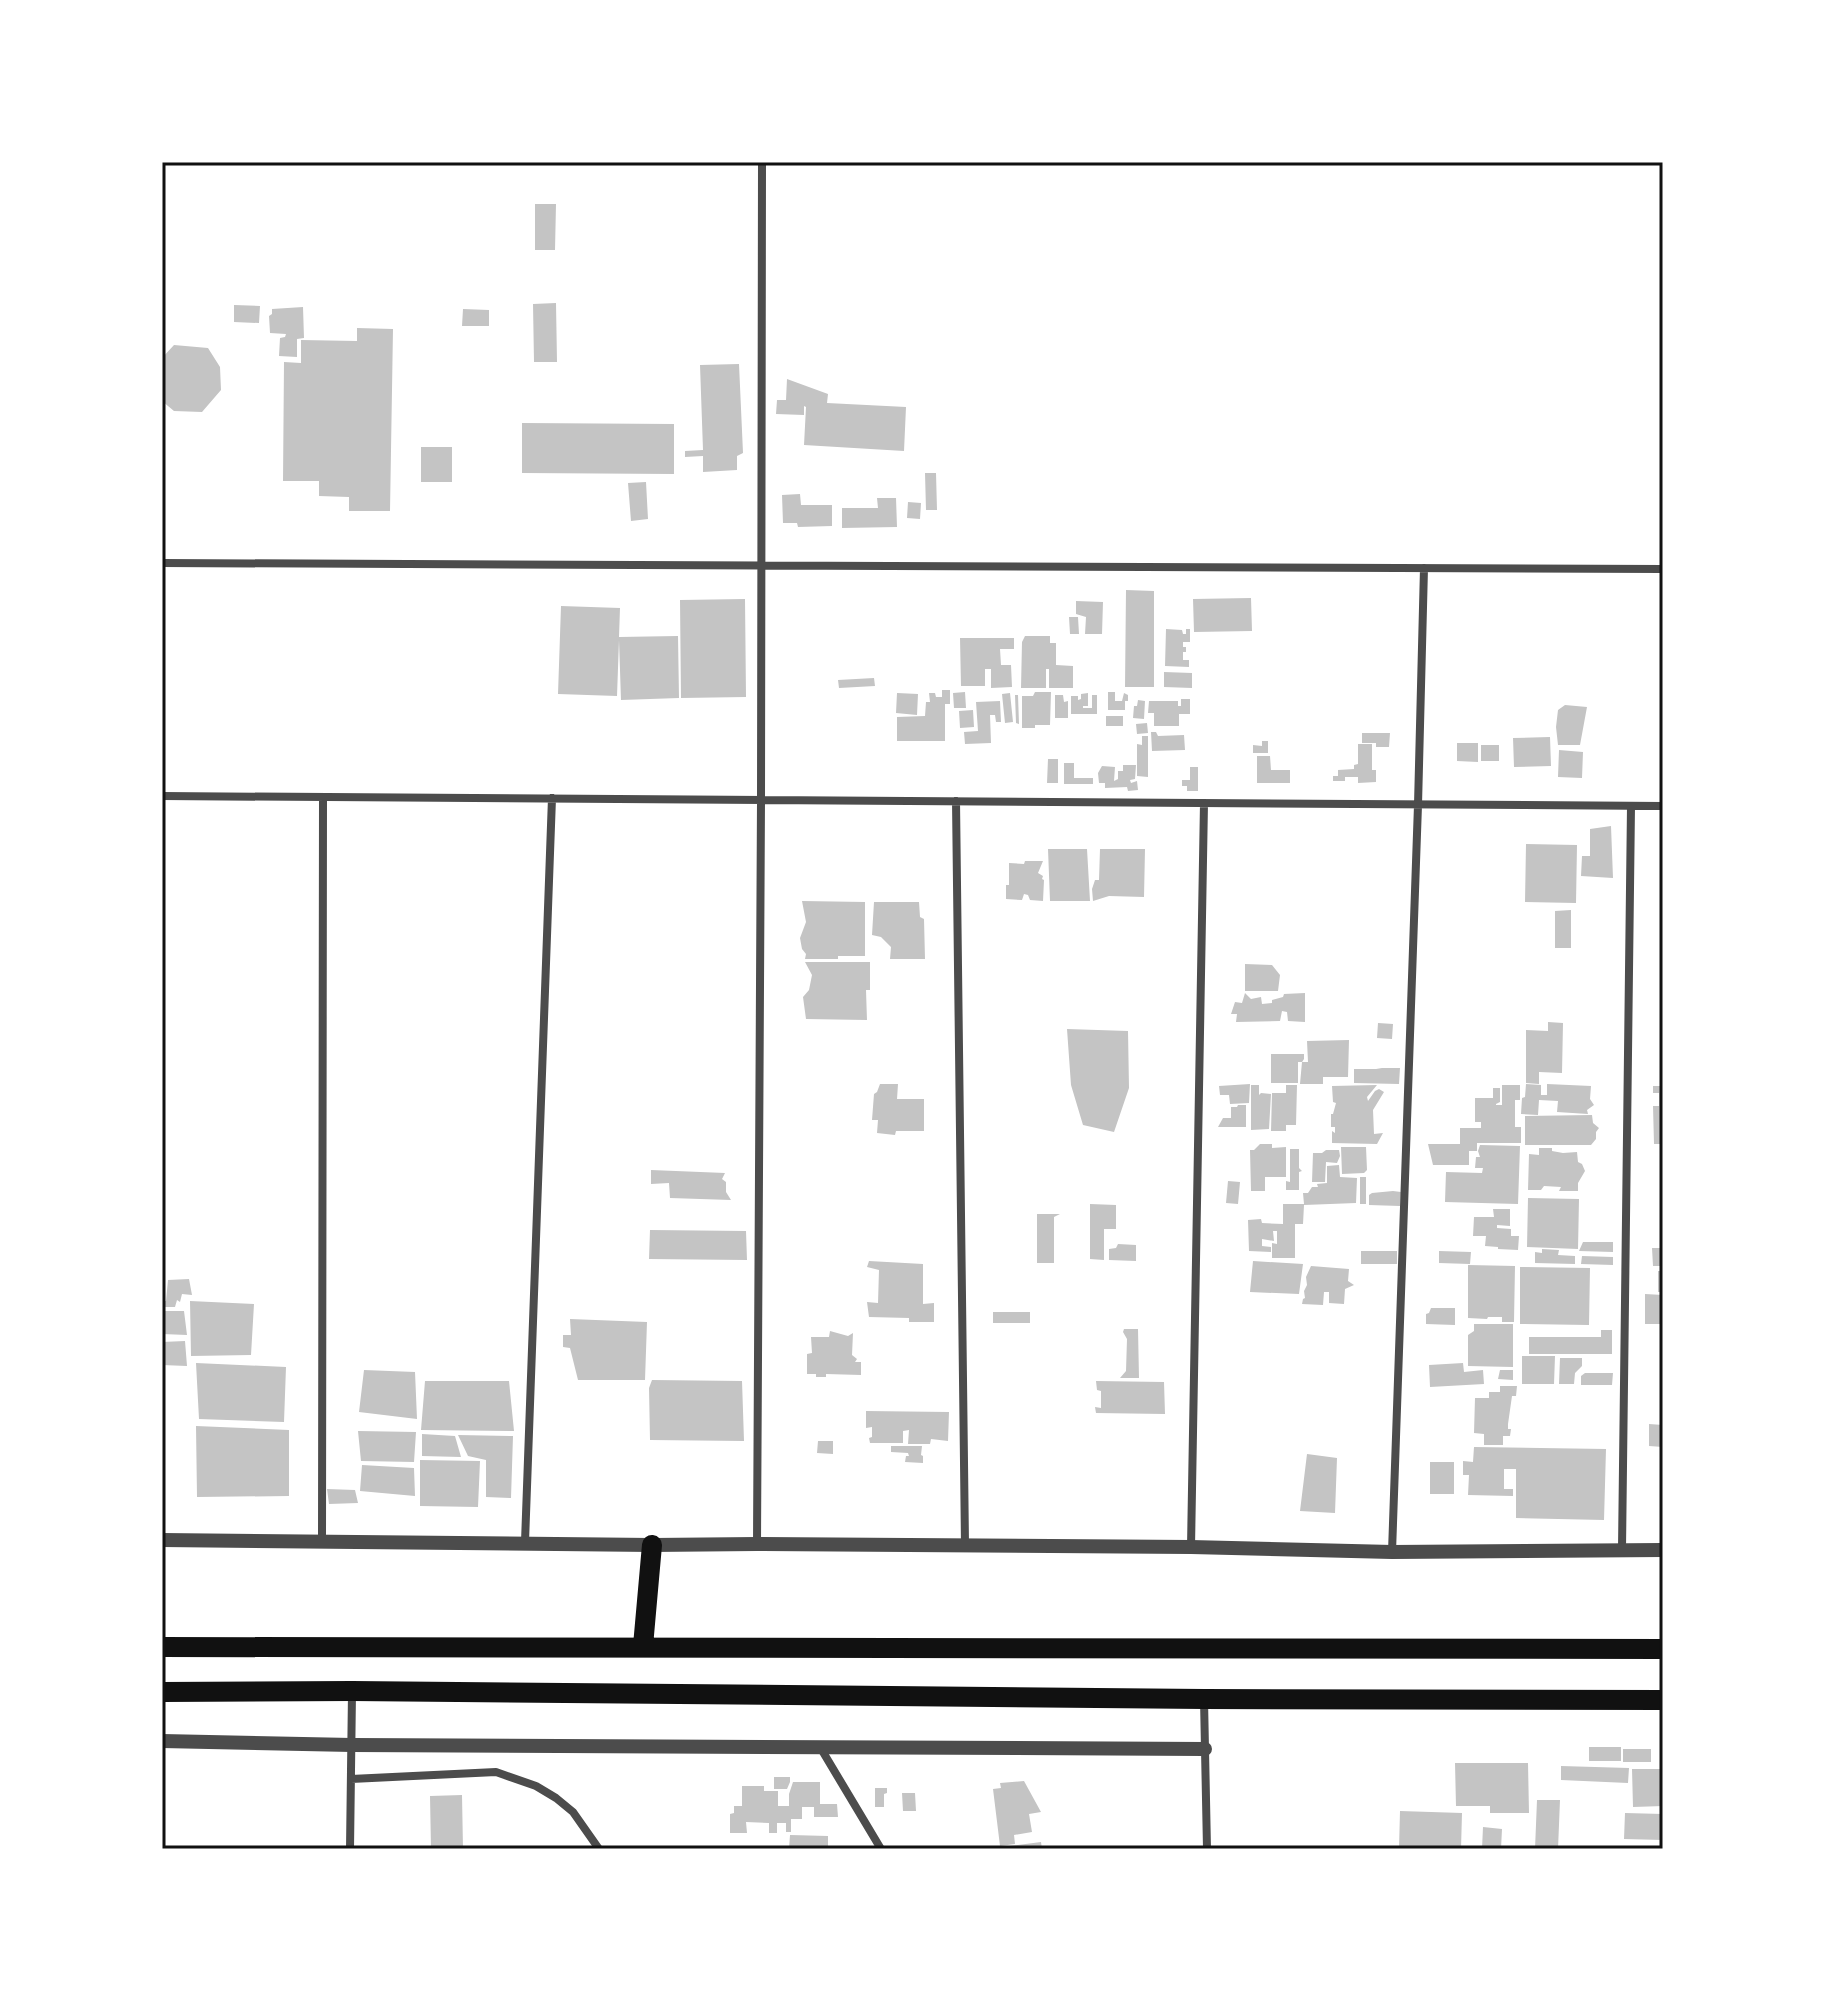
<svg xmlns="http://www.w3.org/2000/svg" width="1825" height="2011" font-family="Ubuntu,sans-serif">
<rect width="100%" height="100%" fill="#fff"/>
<!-- building -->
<path fill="#c4c4c4" d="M535 204H556L555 250H535Z
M556 303 557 362H534L533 304Z
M234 305 260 306 259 323 234 322Z
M303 307 304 338 297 339V357L279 356 280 338 285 337 286 334 270 333 269 316 272 314V309Z
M463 309 489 310V326H462Z
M357 328 393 329 390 511H349V497L319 496V481H283L284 362 301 363V340L357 341Z
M174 345 208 348 220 367 221 390 202 412 174 411 162 401V358Z
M739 364 743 453 737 456V470L703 472V456L685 457V451L703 450 700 365Z
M787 379 828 394 827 403 906 407 904 451 804 445 806 407 804 406V415L776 414 777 400H786Z
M522 423 674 424V474L522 473Z
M421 447H452V482H421Z
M925 473H936L937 510H926Z
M646 482 648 519 631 521 628 483Z
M800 494 801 505H832V526L798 527 797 523H783L782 495Z
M877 498H896L897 527 842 528V508H878Z
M908 502 921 503 920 519 907 518Z
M1126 590 1154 591V687H1125Z
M1251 598 1252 631 1194 632 1193 599Z
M745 599 746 697 681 698 680 600Z
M1076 601 1103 602 1102 634H1085L1086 617 1076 614Z
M561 606 620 608 619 637 678 636 679 698 621 700 619 640 617 696 558 694Z
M1069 617H1078L1079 634H1070Z
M1166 629 1182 630 1183 634H1186V629H1190V642H1183V647H1186V652H1183V660H1189V667L1165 666Z
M1025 636H1050V643H1056V665L1073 666V688H1049V669H1046V688H1021L1022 642Z
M960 638H1014V649H1000L1001 665H1011L1012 687 991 688V669H985V686H961Z
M1164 672 1192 673V688L1164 687Z
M874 678 875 686 839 688 838 680Z
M942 690H950V704H945V741H897V717L925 716 926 702H930L929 693H935L936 697H942Z
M965 692 966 708H954L953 693Z
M1035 692H1051L1050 725H1035V728H1022V696H1033Z
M1108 692H1115V701H1122L1124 693 1128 695V701H1125V710H1108Z
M897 693 918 694 917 715 896 713Z
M1010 693 1013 722 1005 723 1002 694Z
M1088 693V706H1083V708H1092V695H1097V714H1071V696H1078V700L1081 699V694Z
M1015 695H1018L1019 724 1016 723Z
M1055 695H1063L1064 702 1068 701V718H1055Z
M1181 699H1190V714H1179V726H1154V713H1148L1149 701H1178V706H1181Z
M1138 700 1145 701 1144 719 1133 718 1134 706H1137Z
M1000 701 1001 722H996L995 715H990L991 743 965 744 964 732 978 731 976 702Z
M1565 705 1587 707 1580 745H1558L1556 727 1558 710Z
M973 710 974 727 960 728 959 711Z
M1106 716H1123V726H1106Z
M1147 723 1148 733 1137 734 1136 724Z
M1151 732H1156L1158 736 1184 735 1185 750 1152 751Z
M1362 733H1390L1389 747H1376V743H1362Z
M1142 736H1148V777L1137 776V744L1142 745Z
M1550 737 1551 766 1514 767 1513 738Z
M1262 741H1268V753H1253V745L1262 746Z
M1457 743H1478V762L1457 761Z
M1358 744H1372V770H1376V782L1358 783V777H1345V781H1333V776H1338V770L1354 769V765L1358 764Z
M1481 745H1499V761H1481Z
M1559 750 1583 752 1582 778 1558 777Z
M1257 756H1270L1271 770H1290V783H1257Z
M1048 759H1058V783H1047Z
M1064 763H1074V778H1093V784H1064Z
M1123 765H1136L1135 779 1130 780 1131 783 1137 781 1138 790 1128 791 1127 787 1105 788V783H1099L1098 773 1102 766 1115 767 1114 781 1118 779V771H1123Z
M1190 767H1198V791H1187V786H1182V780H1190Z
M1611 826 1613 878 1581 876 1582 856H1590V829Z
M1526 844 1577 845 1576 903 1525 902Z
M1048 849H1087L1090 901H1050Z
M1100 849H1145L1144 897 1109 896 1093 901 1092 889 1095 880H1099Z
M1025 861H1043L1038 873 1043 876 1042 879 1044 880 1043 901 1030 900 1028 895 1024 894 1022 900 1006 899V885H1009V863L1024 864Z
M802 901 865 902V956H838V959H805L806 954 802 949 800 938 806 922Z
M874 902H919L920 917 924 919 925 959H890L891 947 881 937 872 935Z
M1571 910V948H1555V911Z
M805 962H870V990H866L867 1020 806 1019 803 997 809 990 812 975Z
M1245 964 1272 965 1280 975 1278 991H1245Z
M1245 993 1251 999 1261 997 1262 1004 1272 1003V1000L1283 997 1284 994 1305 993V1022L1288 1021 1287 1012 1282 1011 1280 1021 1236 1022 1237 1014H1231L1235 1002 1242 1003Z
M1548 1022 1563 1023 1562 1073 1539 1072V1084L1526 1083V1030L1548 1031Z
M1378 1023 1393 1024 1392 1039 1377 1038Z
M1067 1029 1128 1031 1129 1088 1114 1132 1083 1125 1071 1085Z
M1349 1040 1348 1077H1323V1084H1300L1302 1062H1308L1307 1041Z
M1271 1054H1304V1059L1302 1062H1298V1083H1271Z
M1382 1068H1400L1399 1084 1354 1083V1069H1376Z
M880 1084H898L897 1099H924V1131H896L895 1135 877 1133 878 1120H872L874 1094 877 1092Z
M1250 1084 1249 1103 1230 1104 1229 1095H1220L1219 1086Z
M1526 1084 1541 1085V1095H1547V1084L1591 1086 1590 1099 1594 1105 1587 1110 1588 1114 1557 1112 1558 1101 1539 1100 1538 1115 1521 1114 1522 1098 1525 1097Z
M1251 1085H1259V1095L1261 1093 1271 1094 1269 1129 1251 1130Z
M1286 1085H1297L1296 1125H1286V1131H1271L1272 1093H1286Z
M1377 1085 1367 1097 1368 1101 1375 1091 1379 1089 1384 1092 1373 1110 1374 1134 1383 1133 1377 1144 1332 1143V1131L1335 1133V1127H1331V1114H1333L1336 1103 1333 1102 1332 1086Z
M1502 1085H1520V1100H1515V1127H1521V1143H1477V1151H1469V1165H1433L1428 1144H1460V1128H1481V1122H1475V1098H1493V1088H1500V1102L1496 1104V1105H1502Z
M1653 1086H1663V1144H1654L1653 1106H1659V1093H1653Z
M1238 1105H1246V1127H1218L1223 1118H1231V1107H1237Z
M1592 1115 1593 1123 1599 1128 1596 1132V1139L1591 1145H1525V1116Z
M1260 1144H1272V1148L1286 1147V1177H1265V1191H1251L1250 1150H1254Z
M1480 1145 1520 1146 1518 1204 1445 1202 1446 1172 1482 1173 1483 1168H1475L1476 1157H1480L1478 1151Z
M1341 1147H1366L1367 1170 1364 1173 1342 1174Z
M1539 1148H1552V1151L1563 1153 1577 1152 1578 1162 1582 1164 1585 1171 1578 1183V1191H1559L1561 1187 1544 1186 1541 1190H1528L1529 1154 1539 1155Z
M1290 1149H1299V1168L1302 1171 1299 1172V1190H1286V1181L1290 1182Z
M1326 1150H1339L1340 1156 1337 1163 1326 1162 1325 1182H1312L1313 1153H1322Z
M1339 1165 1340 1177 1357 1178 1356 1203 1304 1205 1303 1224H1295V1258H1272V1243L1277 1244V1231H1273L1274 1241 1262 1239V1246L1271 1247V1252L1249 1251 1248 1220 1261 1219 1262 1223 1283 1224V1204H1304L1303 1193H1308L1312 1187H1318L1317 1184 1327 1183V1166Z
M651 1170 725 1173 722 1179 726 1182V1192L731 1200 670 1198 669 1183 651 1184Z
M1360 1177H1366V1204H1360Z
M1228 1181 1240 1182 1238 1204 1226 1203Z
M1393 1191 1401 1192 1400 1206 1369 1205V1195L1372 1193Z
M1528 1198 1579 1199 1578 1249 1527 1247Z
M1090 1204 1116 1205V1229H1104V1260L1090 1259Z
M1493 1209H1510V1226L1497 1225V1228L1511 1229V1236H1519L1518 1250 1498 1249V1247L1485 1246 1486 1236H1473L1474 1217H1494Z
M1037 1214H1060L1054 1217V1263H1037Z
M650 1230 746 1231 747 1260 649 1259Z
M1583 1242H1613V1252L1579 1251Z
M1118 1244 1136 1245V1261L1109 1260V1249L1116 1248Z
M1652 1248H1663V1266H1653Z
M1542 1249 1559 1250 1558 1255 1575 1256V1264L1535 1263V1252L1542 1253Z
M1361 1251H1397V1264H1361Z
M1439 1251 1471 1252 1470 1264 1439 1263Z
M1582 1256 1613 1257V1265L1581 1264Z
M869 1261 923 1264V1304L934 1303V1322H909V1318L869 1317 867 1302 878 1303 879 1270 867 1267Z
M1253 1261 1303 1264 1299 1294 1250 1292Z
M1468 1265 1515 1266 1514 1322H1502V1317H1488L1487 1319 1468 1318Z
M1311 1266 1349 1269 1348 1281 1354 1285 1345 1289 1344 1304 1329 1303V1292H1324L1323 1305 1302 1304 1303 1299 1305 1298 1304 1291 1307 1285 1306 1277Z
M1520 1267 1590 1268 1589 1325 1520 1324Z
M1658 1271H1663V1292H1658Z
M189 1279 192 1295 182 1294 180 1302 177 1300 175 1307H162V1300L166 1301 168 1280Z
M1645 1294 1663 1295V1324H1645Z
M190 1301 254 1304 251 1355 191 1356Z
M1431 1308H1455V1325L1426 1324V1314L1429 1313Z
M162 1311H184L187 1335 162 1334Z
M993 1312H1030V1323H993Z
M570 1319 647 1322 645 1380H578L570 1348 563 1347V1335H571Z
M1474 1324H1513V1367L1468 1366V1335L1474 1331Z
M1124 1329H1138L1139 1378H1120L1126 1371 1127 1339 1123 1332Z
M1601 1330H1612V1354H1529V1337H1601Z
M830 1331 848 1336 853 1333 852 1355 857 1359 855 1362H861V1375L826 1374V1377H816V1374H807V1354L812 1353 811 1337H829Z
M185 1341 187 1366 162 1365V1342Z
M1522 1356H1555L1554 1384H1522Z
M1560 1358H1582V1366L1575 1373 1574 1384H1559Z
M196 1363 286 1367 284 1422 199 1419Z
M1463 1363 1464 1372 1483 1370 1484 1384 1430 1387 1429 1365Z
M364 1370 415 1372 417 1419 359 1412Z
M1500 1370H1513V1380L1498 1379Z
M1585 1373H1613L1612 1385H1581V1376Z
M652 1380 742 1381 744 1441 650 1440 649 1388Z
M425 1381H509L514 1431 421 1430Z
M1096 1381 1164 1382 1165 1414 1096 1413 1095 1407 1101 1408V1391L1097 1390Z
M1500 1386H1517L1516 1396H1512L1508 1424V1429H1511L1510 1436H1503V1445H1484V1434L1474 1433 1475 1398H1489V1392H1500Z
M866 1411 949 1412 948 1441 931 1439 930 1444H908L909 1430 903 1431V1443H870L869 1438 872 1437V1427L866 1428Z
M1649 1424 1663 1425V1447L1649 1446Z
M196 1426 289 1430V1496L197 1497Z
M358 1431 416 1432 414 1462 361 1461Z
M422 1434 455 1436 461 1457 422 1456Z
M458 1435 513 1436 511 1498 486 1497V1460L468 1456Z
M818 1441H833V1454L817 1453Z
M891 1446H922L921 1455 923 1456V1463L905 1462 906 1456H909L908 1453 891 1452Z
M1474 1447 1606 1449 1604 1520 1516 1518V1469H1504V1489H1513V1496L1468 1495 1469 1475H1463V1461L1473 1462Z
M1307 1454 1337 1458 1335 1513 1300 1511Z
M420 1460 480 1461 478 1507 420 1506Z
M1430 1462H1454V1494H1430Z
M362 1465 414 1468 415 1496 360 1491Z
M327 1489 355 1490 358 1503 329 1504Z
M1589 1747H1621V1761H1589Z
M1623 1749H1651V1762H1623Z
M1455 1763H1528L1529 1813H1490V1806H1456Z
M1561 1766 1629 1768 1628 1783 1561 1780Z
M1632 1769H1663V1806L1633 1807Z
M774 1777H790V1782L787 1789H774Z
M1024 1781 1041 1812 1029 1814 1032 1832 1014 1835 1015 1844 1000 1846 993 1789 1001 1788 1000 1783Z
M793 1782H820V1804H837L838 1817H814V1807H802V1819H791V1832H786V1823H777V1833H769V1823L746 1822 747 1833H730V1814L734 1813V1806H742V1786H764V1791H778V1806H789V1794Z
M875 1788H887V1793L884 1794V1807H875Z
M902 1793H915L916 1811H903Z
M462 1795 463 1849H431L430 1796Z
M1537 1800H1560L1558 1849H1535Z
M1400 1811 1462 1813 1461 1849H1399Z
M1625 1813 1663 1814V1840L1624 1839Z
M1483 1827 1502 1829 1501 1849H1482Z
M790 1835 828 1836V1849H789Z
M1041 1842 1042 1849H1002V1847Z"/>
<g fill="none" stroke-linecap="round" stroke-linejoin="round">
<!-- minor -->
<path stroke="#4c4c4c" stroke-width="8" d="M162 563 1663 569
M162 796 1663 806
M956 801 965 1545
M322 1541 323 797
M525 1542 552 798
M757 1544 761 800 762 162
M1191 1547 1204 803
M1622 1549 1631 806
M1392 1552 1418 805 1424 568
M1204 1699 1207 1849
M820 1747 881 1849
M351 1779 496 1772 536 1786 556 1798 573 1812 599 1849
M350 1849 352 1692"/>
<!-- tertiary -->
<path stroke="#4c4c4c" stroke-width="14" d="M162 1540 652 1545 757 1544 1191 1547 1392 1552 1663 1550
M162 1741 352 1745 1205 1749"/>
<!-- trunk -->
<path stroke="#111" stroke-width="20" d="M643 1646 652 1545
M162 1647 1663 1649
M162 1692 352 1691 1204 1699 1663 1700"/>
</g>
<!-- border -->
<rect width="1825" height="2011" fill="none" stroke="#ffffff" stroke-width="328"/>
<rect x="164" y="164" width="1497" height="1683" fill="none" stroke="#111" stroke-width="3"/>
</svg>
